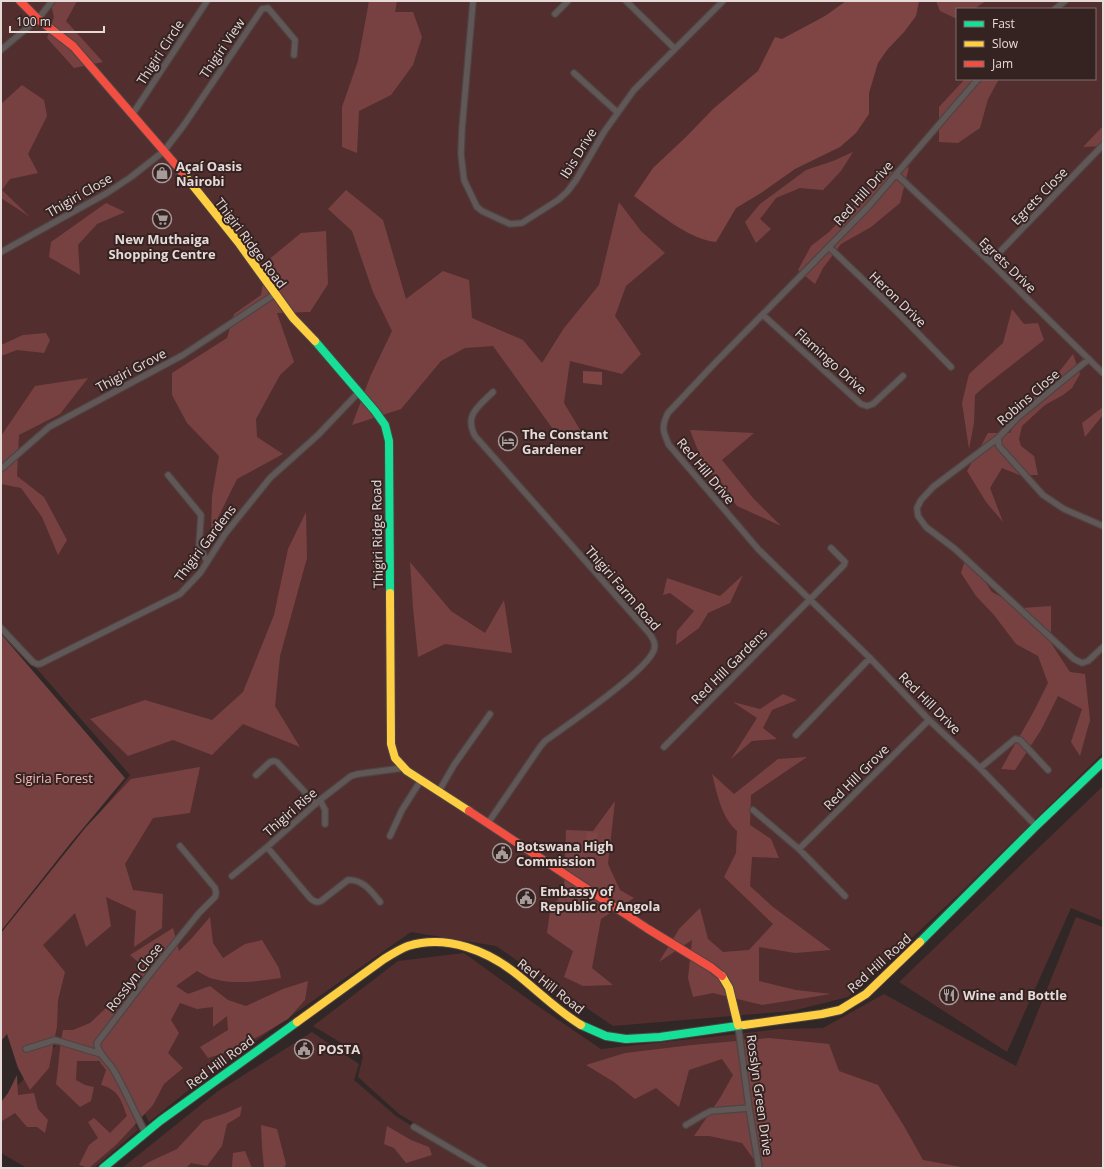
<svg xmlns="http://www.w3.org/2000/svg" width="1104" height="1169" font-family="'Open Sans',sans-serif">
<rect width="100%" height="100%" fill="#312726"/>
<!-- green -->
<path fill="#532e2e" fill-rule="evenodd" d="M1 1H1103V753L958 895 848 997 792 1011 613 1026 496 946 411 932 210 1073 149 1122 116 1059 41 1034 1 937 130 775 1 628ZM957 9H1095V79H957Z
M1103 786V921L1071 908 1007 1052 899 982Z
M1076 917 1103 927V1168H486L444 1141 399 1114 358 1077 363 1056 313 1026 398 961 464 953 532 1002 601 1049 781 1029 823 1028 884 994 1016 1066Z
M312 1032 359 1064 354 1080 396 1116 478 1168H122L218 1091Z
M57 1044 107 1065 138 1130 94 1168H27L1 1153V1103Z"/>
<!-- forest -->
<path fill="#784141" d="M50 1H77L66 21 103 62 74 68 47 38 54 17Z
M369 1H397L395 12H413L422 37 413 65 391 95 359 111 357 153 342 147V107L358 61Z
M936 1H986L974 9H957V19L940 11Z
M965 79H999L988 99 980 128 958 143 939 142V107Z
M22 85 44 100 47 116 28 154 38 173 10 179 2 190 30 217 1 198V104Z
M1103 126V146L1083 147Z
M853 152 841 171 823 190 800 188 776 198 760 219 771 229 756 243 745 222 760 204 806 170 833 161Z
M909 167 900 203 871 227 841 244 823 268 815 284 798 270 811 246 829 232 857 203 876 176Z
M346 190 383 220 406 299 443 271 469 280 472 318 523 340 542 363 564 328 599 285 619 202 641 231 665 253 626 286 615 316 641 354 622 374 570 361 564 403 585 438 558 436 493 346 465 348 441 361 401 409 352 425 370 377 392 331 373 292 352 231 328 209Z
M106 203 125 212 97 224 78 245 80 275 49 257 51 242Z
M326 231 328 284 310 312 277 313 294 362 280 375 256 419 257 437 283 454 237 479 211 532 212 496 219 456 187 423 172 395V373L227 338 234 314 261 295 267 261 301 233Z
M1012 309 1024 324 1038 323 1044 340 985 386 975 395 974 423 969 449 962 403 969 374 1003 343Z
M46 333 50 340 44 353 17 350 1 356V345L23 335Z
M1073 354 1080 374 1072 388 1063 395 1045 405 1022 426 1019 439 1021 446 1034 456 1038 475H1019L1002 468 990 488 1003 522 986 502 967 471 988 433H1010L1024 404 1040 391 1059 372Z
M88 378 60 414 19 435 17 476 44 497 67 540 58 555 42 517 21 488 1 484V436L35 386Z
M1103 407V415L1085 437 1082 423Z
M690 430 754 433 722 460 753 498 781 526 737 506 702 461Z
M306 512 307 558 280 656 275 706 300 747 243 724 212 755 173 740 128 756 90 719 145 700 212 720 243 692 274 615 288 549Z
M967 554 992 592 1022 608 1051 606V643L1070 672 1085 674 1090 720 1080 756 1071 742 1082 709 1058 696 1041 730 1015 770 1001 769 1034 711 1048 683 1038 656 1016 644 994 615 976 596 961 573Z
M410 562 451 611 485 633 504 600 512 653 445 644 418 657 413 608Z
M743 575 730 603 708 613 699 628 676 645 677 631 694 611 670 593 663 595 667 578 720 596Z
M1 634 125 778 70 844 1 931Z
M783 694 797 700 772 710 763 728 777 739 752 741 731 759 757 718 733 702 760 709Z
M807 757 751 795 750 825 771 839 779 858 752 857 750 886 773 907 831 950 795 953 759 947V981L796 990 831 994 762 1005 713 993 693 997 688 978 692 940 659 962 679 929 700 908 708 939 723 952 749 950 773 924 724 877 736 853 737 831C721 817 717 793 712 774L734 794 778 759Z
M200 767 190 813 153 818 125 864 133 890 163 894 162 928 134 947 136 911 106 897 111 926 86 947 75 913 43 945 65 972 58 1000 57 1026 49 1068 30 1090 18 1068 7 1034 1 1041V933L86 827 131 779Z
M615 801 608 864 620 890 634 898 601 919 592 968 613 985 583 986 564 977 573 951 547 933 550 911 564 890 566 830 593 831Z
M210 917 213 943 223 958 245 944 262 940 279 968 281 978C259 981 236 985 214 979 208 978 203 974 197 971L176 986 188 994 210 986 228 1000 246 1006 283 989 308 981 305 1000 288 1019 261 1035 231 1051 208 1058 200 1047 228 1030 227 1016 213 1027V1007L197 1009 180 1003 171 1020 179 1033 168 1053 183 1068 164 1084 153 1105 117 1144 89 1168 79 1165 89 1145 98 1138 88 1122 94 1118 110 1133 127 1116C121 1100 119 1090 101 1085L106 1070 99 1061H77L76 1080 85 1085 94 1087 91 1101 80 1107 56 1084C59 1066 59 1048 63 1030H73L90 1023 107 1007 122 997 143 966 130 955 173 928 179 951 192 938Z
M769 1038 829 1044 839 1071 878 1085 904 1126 923 1160 967 1168H760L742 1143 709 1136H694L720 1098 733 1075 722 1059 689 1070 679 1107 656 1088 635 1099 614 1082 586 1065 625 1053 692 1045Z
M17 1075 18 1095 34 1093 38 1109 48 1120 45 1133 37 1127H27L15 1113 2 1121 1 1127V1102L8 1093Z
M242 1106 240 1116 227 1124 222 1146 207 1166 191 1163 186 1168H140L149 1162 177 1149 203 1121 226 1113Z
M261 1125 277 1129 286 1164 284 1168H264L262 1147Z
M387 1126 411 1140 429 1147 432 1155 406 1163 394 1148 384 1144Z
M245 1151 252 1168H233L232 1167 233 1153Z"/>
<!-- water -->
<path fill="#7f4545" d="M846 1H919L916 16 904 32 887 50 878 63 869 93V114L856 133 840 147 795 169 761 193 736 208 716 242C689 240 656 211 634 196L653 168 686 137 713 109 758 71 775 37 782 39 825 16Z
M583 371 602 372V385L583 383Z
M587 832 598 833 596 853 585 851Z"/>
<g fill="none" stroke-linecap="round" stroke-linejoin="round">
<defs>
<path id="street" d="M473 1 462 129 461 154 464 180 477 207 482 211 510 224 522 223 558 200 567 192 576 180 604 132 634 90 723 1
M626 1 674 48
M1055 9 1065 1
M555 14 568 1
M1 50 38 19 52 1
M574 73 617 112
M978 79 867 208 715 363 668 413C661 427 663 432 669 445L759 550 870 658 929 720 980 768 1036 826
M132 115 207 1
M896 174 990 262 1103 373
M829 247 898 313 951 367
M1 252 107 193 131 177 164 151 184 125 262 9 268 8 295 40 294 55
M990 262 1103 145
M763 315 861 404 867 406 873 404 903 376
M1089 359 1016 419 998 438 999 446 1043 495 1064 509 1103 526
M998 438 933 487 921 500 917 508 918 516 926 527 955 549 1074 659 1082 663 1088 661 1103 647
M1 469 49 427 183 355 275 294
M168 475 201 515 199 546 207 561
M1 628 33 662 37 664H40L180 594 200 573 225 534 270 478 318 435 359 392
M796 735 870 658
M664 747 844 565 845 562 831 548
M980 768 1015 739 1020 740 1048 770
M256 775 270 762 274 761 277 762 316 804
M439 791 454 765 490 714
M320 800 325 810V824
M753 810 799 849 845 896
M488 823 540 747 545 741C567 725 646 672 654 650 656 643 653 639 649 633L475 436C464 415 478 407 493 392
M390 836 402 810 421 780
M799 849 929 720
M232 876 267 847
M380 902C372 892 363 879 348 880L321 901C317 903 314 902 310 898L267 847 320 800 351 776 358 774 403 768
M738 1025 749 1108 759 1168
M26 1049 55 1040 101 1054
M686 1125 703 1115 711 1111 749 1108
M414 1127 484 1168
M145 1132C134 1111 125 1089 113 1069 108 1061 97 1053 97 1043L149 975 199 913 215 897 216 893 215 888 180 846"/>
<path id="fast" d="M315 341 375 411 385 425 389 441 390 593
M920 942 1036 826 1103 762
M581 1025 606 1036 626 1039 660 1037 744 1025
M103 1168 160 1121 297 1022"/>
<path id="slow" d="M182 172 238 242 293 318 315 341
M390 593 391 744 395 758 407 771 469 811
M722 976 729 988 738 1025
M297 1022 384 959C392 954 400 949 408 946 447 934 489 951 519 976 540 993 558 1011 581 1025
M744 1025 822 1014 840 1010 866 994 920 942"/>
<path id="jam" d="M20 1 38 19 73 46 182 172
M469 811 648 929 712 968 722 976"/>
</defs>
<!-- street casing -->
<use href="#street" stroke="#4d4443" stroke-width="8"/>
<!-- fast casing -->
<use href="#fast" stroke="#4d4443" stroke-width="10"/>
<!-- slow casing -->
<use href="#slow" stroke="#4d4443" stroke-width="10"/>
<!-- jam casing -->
<use href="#jam" stroke="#4d4443" stroke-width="10"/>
<!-- street -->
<use href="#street" stroke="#615757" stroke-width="5.5"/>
<!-- fast -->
<use href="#fast" stroke="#16e098" stroke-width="8"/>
<!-- slow -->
<use href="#slow" stroke="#ffcf43" stroke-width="8"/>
<!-- jam -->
<use href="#jam" stroke="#f24e42" stroke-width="8"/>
</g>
<!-- icons -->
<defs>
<symbol id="shop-ring" viewBox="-11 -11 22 22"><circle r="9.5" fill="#352322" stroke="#a79b9a" stroke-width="1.5"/><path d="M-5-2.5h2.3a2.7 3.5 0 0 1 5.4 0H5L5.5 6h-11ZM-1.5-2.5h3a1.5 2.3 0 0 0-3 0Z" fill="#a79b9a"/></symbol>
<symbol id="supermarket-ring" viewBox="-11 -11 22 22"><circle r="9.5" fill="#352322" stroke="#a79b9a" stroke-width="1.5"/><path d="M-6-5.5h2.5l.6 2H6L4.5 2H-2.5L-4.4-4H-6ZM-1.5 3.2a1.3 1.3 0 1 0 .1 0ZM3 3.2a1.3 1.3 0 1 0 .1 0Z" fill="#a79b9a"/></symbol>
<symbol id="hotel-ring" viewBox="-11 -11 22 22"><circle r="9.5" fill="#352322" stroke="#a79b9a" stroke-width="1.5"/><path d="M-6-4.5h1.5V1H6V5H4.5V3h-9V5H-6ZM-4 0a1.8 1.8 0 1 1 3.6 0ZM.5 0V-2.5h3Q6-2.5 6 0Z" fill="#a79b9a"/></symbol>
<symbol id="civic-ring" viewBox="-11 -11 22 22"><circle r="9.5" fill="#352322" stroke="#a79b9a" stroke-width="1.5"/><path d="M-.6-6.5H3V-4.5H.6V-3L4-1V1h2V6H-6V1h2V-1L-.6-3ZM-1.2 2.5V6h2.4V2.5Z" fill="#a79b9a"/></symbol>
<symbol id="restaurant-ring" viewBox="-11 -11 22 22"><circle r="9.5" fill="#352322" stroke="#a79b9a" stroke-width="1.5"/><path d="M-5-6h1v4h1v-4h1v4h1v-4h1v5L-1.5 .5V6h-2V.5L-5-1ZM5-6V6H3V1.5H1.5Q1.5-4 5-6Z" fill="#a79b9a"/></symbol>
</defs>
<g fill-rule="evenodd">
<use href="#shop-ring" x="151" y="162" width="22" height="22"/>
<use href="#supermarket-ring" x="151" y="208" width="22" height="22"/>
<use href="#hotel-ring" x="497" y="430" width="22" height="22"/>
<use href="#civic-ring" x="491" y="842" width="22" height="22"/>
<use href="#civic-ring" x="515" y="887" width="22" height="22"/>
<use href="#restaurant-ring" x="938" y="984" width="22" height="22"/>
<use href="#civic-ring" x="293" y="1038" width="22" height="22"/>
</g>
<g text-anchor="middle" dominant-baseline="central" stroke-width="4" stroke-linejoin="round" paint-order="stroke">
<!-- street labels -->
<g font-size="13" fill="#e6dad9" stroke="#352322">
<text transform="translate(222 48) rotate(-56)">Thigiri View</text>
<text transform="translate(160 52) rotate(-57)">Thigiri Circle</text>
<text transform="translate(578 153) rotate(-58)">Ibis Drive</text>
<text transform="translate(863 193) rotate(-48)">Red Hill Drive</text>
<text transform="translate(79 195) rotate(-30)">Thigiri Close</text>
<text transform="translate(1039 196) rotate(-46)">Egrets Close</text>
<text transform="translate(251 243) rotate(53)">Thigiri Ridge Road</text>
<text transform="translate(1008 265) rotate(44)">Egrets Drive</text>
<text transform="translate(898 299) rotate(44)">Heron Drive</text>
<text transform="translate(831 361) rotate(42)">Flamingo Drive</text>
<text transform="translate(131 370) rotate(-28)">Thigiri Grove</text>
<text transform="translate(1028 397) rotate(-41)">Robins Close</text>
<text transform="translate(706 471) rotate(50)">Red Hill Drive</text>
<text transform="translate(377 534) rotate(-91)">Thigiri Ridge Road</text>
<text transform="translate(205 543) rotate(-53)">Thigiri Gardens</text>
<text transform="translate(623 588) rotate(49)">Thigiri Farm Road</text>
<text transform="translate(729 666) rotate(-45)">Red Hill Gardens</text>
<text transform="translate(930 703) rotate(45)">Red Hill Drive</text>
<text transform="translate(856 777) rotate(-45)">Red Hill Grove</text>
<text transform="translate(290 812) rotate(-41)">Thigiri Rise</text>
<text transform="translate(879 963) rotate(-42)">Red Hill Road</text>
<text transform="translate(134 977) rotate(-52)">Rosslyn Close</text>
<text transform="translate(551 986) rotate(38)">Red Hill Road</text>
<text transform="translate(220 1062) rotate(-36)">Red Hill Road</text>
<text transform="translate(760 1095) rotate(82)">Rosslyn Green Drive</text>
</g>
<!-- poi labels -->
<g font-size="13" font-weight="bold" fill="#e6dad9" stroke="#352322" text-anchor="start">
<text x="176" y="166">Açaí Oasis<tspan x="176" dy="15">Nairobi</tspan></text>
<text x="162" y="239" text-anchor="middle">New Muthaiga<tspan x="162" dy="15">Shopping Centre</tspan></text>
<text x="522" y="434">The Constant<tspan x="522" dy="15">Gardener</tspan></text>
<text x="516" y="846">Botswana High<tspan x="516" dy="15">Commission</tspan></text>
<text x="540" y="891">Embassy of<tspan x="540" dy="15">Republic of Angola</tspan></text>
<text x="963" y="995">Wine and Bottle</text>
<text x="318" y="1049">POSTA</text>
</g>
<!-- park labels -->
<g font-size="13" fill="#f4b9b7" stroke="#352322">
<text x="54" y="778">Sigiria Forest</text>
</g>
</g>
<!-- border -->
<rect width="1104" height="1169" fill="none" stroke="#e6dad9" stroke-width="4"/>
<!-- legend -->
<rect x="956" y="8" width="140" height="72" fill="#352322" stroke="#7c6c6b"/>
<rect x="964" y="21" width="20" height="6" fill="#16e098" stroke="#7c6c6b"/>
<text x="992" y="28" font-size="12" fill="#e6dad9">Fast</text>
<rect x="964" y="41" width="20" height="6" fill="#ffcf43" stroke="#7c6c6b"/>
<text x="992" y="48" font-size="12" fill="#e6dad9">Slow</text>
<rect x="964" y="61" width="20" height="6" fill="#f24e42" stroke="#7c6c6b"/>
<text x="992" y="68" font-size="12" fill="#e6dad9">Jam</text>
<!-- scale -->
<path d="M10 26v6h94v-6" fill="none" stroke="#e6dad9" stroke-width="2"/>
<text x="16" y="26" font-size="12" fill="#e6dad9" stroke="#352322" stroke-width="3" paint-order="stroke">100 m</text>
</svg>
